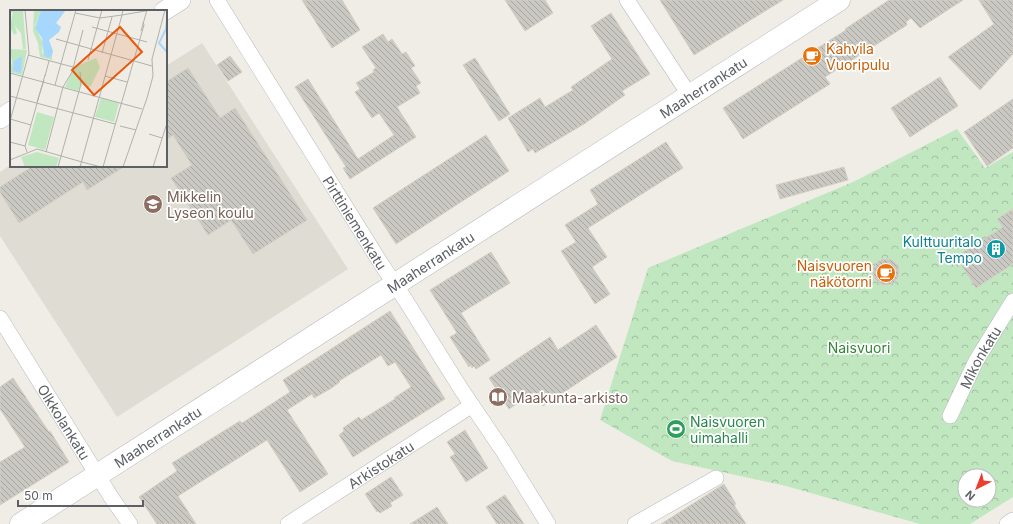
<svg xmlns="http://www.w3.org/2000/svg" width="1013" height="524" font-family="Inter,sans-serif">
<defs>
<pattern id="park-crowns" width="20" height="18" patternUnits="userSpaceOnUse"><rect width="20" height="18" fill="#c1e7c1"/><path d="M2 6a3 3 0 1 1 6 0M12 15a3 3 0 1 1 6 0" fill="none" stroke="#a0bfa0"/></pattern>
<pattern id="building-back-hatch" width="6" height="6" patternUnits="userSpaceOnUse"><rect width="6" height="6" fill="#cac8c2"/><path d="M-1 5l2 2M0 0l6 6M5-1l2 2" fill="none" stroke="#a7a6a1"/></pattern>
</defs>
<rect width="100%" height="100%" fill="#efede5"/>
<!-- education -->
<path fill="#dfdcd3" d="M202 43 348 269 117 417 0 236V172L11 165V166H166V66Z"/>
<!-- park -->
<path fill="url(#park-crowns)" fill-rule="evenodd" d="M957 129 985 168 1013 152V497L970 524H920L786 486 672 461 600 420 648 268 853 182ZM965 476H989V500H965Z"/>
<!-- building -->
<path fill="url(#building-back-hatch)" stroke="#d4cfc3" d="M302 0H342L360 30 332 48Z
M505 0H545L553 13 525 31Z
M660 0H783L694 55Z
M889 0H963L920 28 911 18 906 22 907 25 825 77 830 84 743 139 723 108 846 30 845 29Z
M979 0H1013V54L980 90 948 57 994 24Z
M611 13 650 74 622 91 625 95 584 124 535 153 533 149 528 152 508 118 540 98 545 107 573 90 571 87 612 59 591 26Z
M383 34 388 42 392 39 402 54 406 52 415 66 411 68 421 83 416 86 420 93 397 107 416 137 350 179 343 168 346 167 295 87 308 79 358 159 394 135 379 113 372 118 355 92 360 89 356 83 374 72 373 70 376 68 362 47Z
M230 56 242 72 228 81 217 65Z
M475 58 510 114 499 121 463 65Z
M188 68 220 118 235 108 307 220 253 254 231 220 208 235 171 178 192 165 173 135 166 140V82Z
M940 77 958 106 910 137 891 108Z
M1013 99V148L987 166 964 132Z
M486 135 509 171 396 244 373 208Z
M666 142 683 168 588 228 607 257 592 267 610 294 595 304 561 251 576 242 565 225 598 204 590 190Z
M33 166H125L87 190 83 182 19 223 0 192V187Z
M844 167 848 180 780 199 776 185Z
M1013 209V264L976 288 959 261 965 257 962 253 1003 227 997 219Z
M491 252 510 283 461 313 490 360 476 369 474 366 472 368 471 365 469 367 450 337 457 333 430 290Z
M873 272a13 13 0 1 1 26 0a13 13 0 1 1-26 0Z
M390 311 445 399 353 457 339 435 344 431 343 428 359 417 361 420 395 399 394 398 411 387 395 362 388 366 381 355 339 381 340 382 330 389 314 398 312 394 287 410 328 474 300 492 267 440 178 496 196 524H157L139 497 177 471 172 463 240 421 242 423 290 392 283 380Z
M596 325 617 357 543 406 534 392 509 409 489 378 550 337 558 350Z
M13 378 49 432 50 431 69 462 0 505V462L25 447 0 409V387Z
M465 430 488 468 466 482 450 457 455 454 447 442Z
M391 477 403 495 390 503 392 506 380 513 378 511 377 512 365 494Z
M724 484 736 504 734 505 746 524H661Z
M505 495 524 524H497L486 507Z
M437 507 448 524H410Z"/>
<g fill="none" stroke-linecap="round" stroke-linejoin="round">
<defs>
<g id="minor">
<path id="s1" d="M217 0 380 262 406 301 461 389 503 451 548 524"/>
<path d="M627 0 690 96"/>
<path id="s2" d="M0 318 111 497 130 524"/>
<path id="s3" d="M950 416 976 361 1013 301"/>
<path id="s4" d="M288 524 457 415 472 405"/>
<path d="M635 524 716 478"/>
<path d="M1007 524 1013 520"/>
</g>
<path id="tertiary" d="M164 11 181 0
M0 119 11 111"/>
<g id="secondary">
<path id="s5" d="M21 524 839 0"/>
</g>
</defs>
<!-- minor casing -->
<use href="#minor" stroke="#b7babf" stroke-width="16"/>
<!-- tertiary casing -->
<use href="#tertiary" stroke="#b7babf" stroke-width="20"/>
<!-- secondary casing -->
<use href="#secondary" stroke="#b8bbc1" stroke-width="23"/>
<!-- minor -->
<use href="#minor" stroke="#fff" stroke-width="15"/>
<!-- tertiary -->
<use href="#tertiary" stroke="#fff" stroke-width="19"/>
<!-- secondary -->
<use href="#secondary" stroke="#fff" stroke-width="22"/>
</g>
<!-- icons -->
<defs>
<symbol id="cafe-disc" viewBox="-11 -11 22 22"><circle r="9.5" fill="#e8710a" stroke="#fff"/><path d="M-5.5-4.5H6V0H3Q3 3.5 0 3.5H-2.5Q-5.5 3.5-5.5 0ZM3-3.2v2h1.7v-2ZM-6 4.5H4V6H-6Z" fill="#fff"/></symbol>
<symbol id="school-disc" viewBox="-11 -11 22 22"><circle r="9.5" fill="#8d6e63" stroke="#fff"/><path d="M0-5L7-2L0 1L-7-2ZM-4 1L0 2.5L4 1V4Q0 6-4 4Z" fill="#fff"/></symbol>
<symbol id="building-disc" viewBox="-11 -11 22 22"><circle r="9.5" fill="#0f9aa8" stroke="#fff"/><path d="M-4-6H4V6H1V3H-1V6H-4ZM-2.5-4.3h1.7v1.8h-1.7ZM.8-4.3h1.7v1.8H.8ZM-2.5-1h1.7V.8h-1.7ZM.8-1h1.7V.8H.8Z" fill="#fff"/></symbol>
<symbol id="library-disc" viewBox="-11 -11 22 22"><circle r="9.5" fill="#8d6e63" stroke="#fff"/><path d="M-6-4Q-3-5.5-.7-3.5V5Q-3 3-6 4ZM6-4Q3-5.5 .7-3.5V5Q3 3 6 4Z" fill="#fff"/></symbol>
<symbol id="stadium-disc" viewBox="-11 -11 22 22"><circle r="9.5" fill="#2e9e5b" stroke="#fff"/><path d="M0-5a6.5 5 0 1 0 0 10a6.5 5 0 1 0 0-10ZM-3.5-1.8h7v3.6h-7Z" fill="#fff"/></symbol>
</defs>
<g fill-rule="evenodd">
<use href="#cafe-disc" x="801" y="45" width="22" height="22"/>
<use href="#school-disc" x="142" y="193" width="22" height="22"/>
<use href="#building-disc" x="985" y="238" width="22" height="22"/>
<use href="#cafe-disc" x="875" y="262" width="22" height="22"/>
<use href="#library-disc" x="487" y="386" width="22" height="22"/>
<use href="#stadium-disc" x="665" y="418" width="22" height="22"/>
</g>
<g text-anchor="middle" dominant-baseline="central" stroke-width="3.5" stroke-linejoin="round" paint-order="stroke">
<!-- food labels -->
<g font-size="14" fill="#c56008" stroke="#fff" text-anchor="start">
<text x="826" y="48">Kahvila<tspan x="826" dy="16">Vuoripulu</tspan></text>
<text x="872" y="265" text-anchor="end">Naisvuoren<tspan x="872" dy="16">näkötorni</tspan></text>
</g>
<!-- street labels -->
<g font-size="14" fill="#5c6065" stroke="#fff">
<text stroke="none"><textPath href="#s5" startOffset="810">Maaherrankatu</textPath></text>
<text stroke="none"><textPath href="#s1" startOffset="262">Pirttiniemenkatu</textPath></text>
<text stroke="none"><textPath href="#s5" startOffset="486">Maaherrankatu</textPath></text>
<text stroke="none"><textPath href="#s3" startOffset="66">Mikonkatu</textPath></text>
<text stroke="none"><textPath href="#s2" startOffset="122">Olkkolankatu</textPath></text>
<text stroke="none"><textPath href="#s5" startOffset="162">Maaherrankatu</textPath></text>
<text stroke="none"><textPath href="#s4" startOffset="110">Arkistokatu</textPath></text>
</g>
<!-- education labels -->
<g font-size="14" fill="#785e54" stroke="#fff" text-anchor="start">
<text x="167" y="196">Mikkelin<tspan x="167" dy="16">Lyseon koulu</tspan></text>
<text x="512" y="397">Maakunta-arkisto</text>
</g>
<!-- culture labels -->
<g font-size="14" fill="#0d838f" stroke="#fff" text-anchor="end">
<text x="982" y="241">Kulttuuritalo<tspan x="982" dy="16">Tempo</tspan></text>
</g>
<!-- park labels -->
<g font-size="14" fill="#348438" stroke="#fff">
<text x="859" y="347">Naisvuori</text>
</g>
<!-- leisure labels -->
<g font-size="14" fill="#27864d" stroke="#fff" text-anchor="start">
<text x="690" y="421">Naisvuoren<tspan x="690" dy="16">uimahalli</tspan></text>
</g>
</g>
<!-- overview -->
<g transform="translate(10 10)">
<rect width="157" height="157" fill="#efede5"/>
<path d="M10 0H13L16 39H13L11 23 5 16Z" fill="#c1e7c1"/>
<path d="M0 0H10L11 4 5 16 7 23 4 25 0 17 3 2 0 3Z" fill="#c1e7c1"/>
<path d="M24 0H31L25 16 33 33 32 43 39 48 42 46V50L30 47 28 33 23 21ZM0 39 17 40 12 65 0 62 2 52ZM86 48 90 57 81 76 78 78 71 74 68 81 55 77 64 57ZM91 88 109 93 104 112 85 107ZM27 102 44 107 35 140 18 135Z" fill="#c1e7c1"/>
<path d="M27 142 49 148 46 157H15L11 147Z" fill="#c1e7c1"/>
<path d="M31 0H56L46 13 51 17 49 22 39 30 43 41 42 46 39 48 34 46 32 28 25 18ZM12 46 11 63 3 61 4 51Z" fill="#a5d7ff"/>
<path fill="none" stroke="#a5d7ff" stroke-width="2" d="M157 10 156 19 149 33 157 42"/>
<path fill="none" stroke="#b0b1ae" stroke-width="1" d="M65 3 90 8 112 5 113 0M82 17 137 32M131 21 137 0M46 29 142 56M92 43 102 7M18 45 63 57M78 50 92 0M0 63 132 99M35 66 39 51M95 66 117 72M45 75 66 0M0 86 105 114M27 92 34 70M0 109 21 115M0 111 19 43 15 0M110 116 126 120M139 124 152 128M0 132 15 136M17 142 15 136 35 65M36 142 53 77 62 62 73 20M0 150 27 139 72 152M72 152 91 157M48 157 71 74 70 62M70 157 112 5 141 0M93 157 134 15 133 12M113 157 137 88 143 66 142 49 155 0M143 157 157 113"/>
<path fill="#e8590c" fill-opacity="0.15" stroke="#e8590c" stroke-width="2" d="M110 17 132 42 84 85 62 60Z"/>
<rect width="157" height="157" fill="none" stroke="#5c6065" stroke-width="2"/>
</g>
<!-- north arrow -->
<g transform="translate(977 488) rotate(222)"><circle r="19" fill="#ffffff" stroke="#bebfc1"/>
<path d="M0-3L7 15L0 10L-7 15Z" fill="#ea3f2f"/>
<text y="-6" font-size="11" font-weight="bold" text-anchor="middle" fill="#5c6065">N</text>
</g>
<!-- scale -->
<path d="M18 500v6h125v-6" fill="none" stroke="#5c6065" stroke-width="2"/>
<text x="24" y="500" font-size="12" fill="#5c6065" stroke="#ffffff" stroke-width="3" paint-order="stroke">50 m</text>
</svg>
